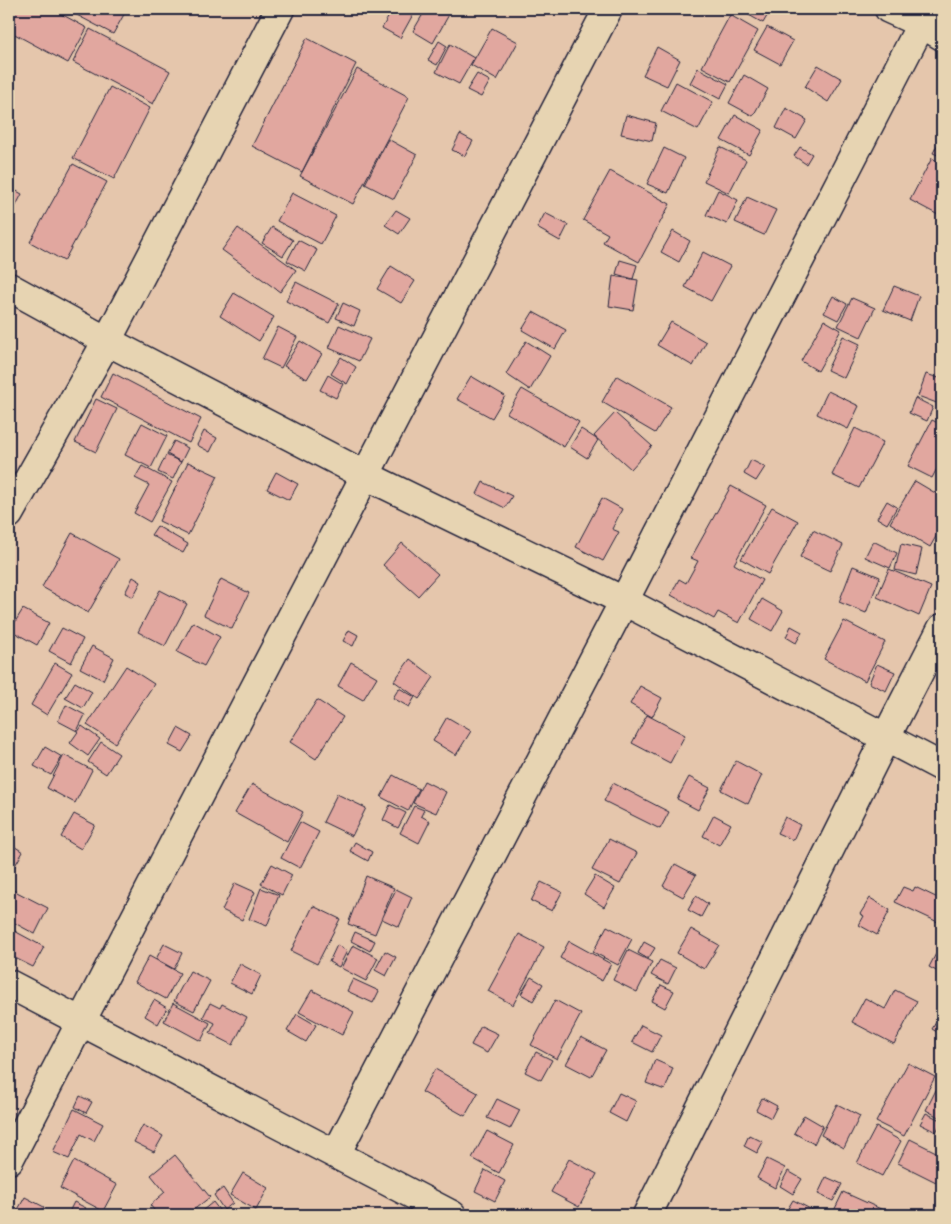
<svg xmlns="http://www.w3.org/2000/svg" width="951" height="1224" font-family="Delius,sans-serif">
<rect width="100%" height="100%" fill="#e5c6ac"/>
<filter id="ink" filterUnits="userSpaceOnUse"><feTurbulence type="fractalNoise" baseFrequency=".02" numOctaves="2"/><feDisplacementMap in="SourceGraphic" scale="10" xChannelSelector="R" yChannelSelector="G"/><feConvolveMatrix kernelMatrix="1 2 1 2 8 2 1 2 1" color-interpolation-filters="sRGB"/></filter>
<g filter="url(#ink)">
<!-- building -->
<path fill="#e1a79f" stroke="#22223b" d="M9 9H52L87 28 68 63 9 31Z
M75 9H127L113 34 73 13Z
M393 9H416L400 38 382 28Z
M426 9H448L451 11 433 43 413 31Z
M740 9H766L770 11 763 23 740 10Z
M730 15 758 31 730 82 702 67Z
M767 27 793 41 780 64 754 50Z
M492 28 518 42 497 80 471 65Z
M90 29 170 71 153 104 73 62Z
M307 38 356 64 302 172 252 146Z
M439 41 447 46 437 65 428 60Z
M450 44 474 58 459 84 436 72Z
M657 47 680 60 667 86 643 75Z
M818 65 842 79 828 102 805 87Z
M698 68 728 84 720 99 690 83Z
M357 69 409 97 353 204 300 176Z
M477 74 490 81 481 97 467 90Z
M744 75 768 89 753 116 729 103Z
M676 82 713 102 698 130 661 111Z
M110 87 150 108 114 179 73 158Z
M786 108 807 120 796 139 776 128Z
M626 115 656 123 652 141 621 134Z
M735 115 763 130 749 155 721 140Z
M460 134 473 141 465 156 452 150Z
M942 136V157L933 153Z
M388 139 417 155 394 199 365 184Z
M720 147 746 160 729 193 704 181Z
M800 147 812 154 806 164 794 156Z
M664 148 684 158 668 193 647 184Z
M932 158 942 164V217L910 200Z
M73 164 107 182 64 261 30 242Z
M610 171 670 204 639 262 603 242 608 234 583 220Z
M9 187 22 194 9 219Z
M718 190 738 200 727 224 706 215Z
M292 193 336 216 321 244 277 221Z
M747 197 776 210 764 235 735 222Z
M396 210 410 218 399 234 385 225Z
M545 213 568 225 560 241 537 228Z
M272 227 293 240 283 256 262 243Z
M238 228 296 270 280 292 222 250Z
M673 231 690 241 679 262 661 252Z
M298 240 317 250 306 271 287 261Z
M703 252 730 266 711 301 685 287Z
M620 260 637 265 633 279 616 274Z
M391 266 415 281 401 303 377 289Z
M613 276 638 280 633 310 609 306Z
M296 282 339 304 329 323 286 301Z
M894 286 919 296 910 321 883 310Z
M234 293 274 317 259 341 220 316Z
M833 296 847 304 838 320 824 313Z
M852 298 875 308 861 337 838 326Z
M343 303 360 311 354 326 336 318Z
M533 312 566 330 555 349 522 330Z
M824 320 841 330 818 371 801 361Z
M671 322 706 342 693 366 657 345Z
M339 325 370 339 359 361 329 348Z
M278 327 297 337 281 368 262 359Z
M843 336 860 344 844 378 827 370Z
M300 341 322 354 307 379 284 366Z
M526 341 550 356 530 390 506 374Z
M341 357 356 367 347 384 331 374Z
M113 373 201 419 189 443 101 397Z
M926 374 942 379V405L918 396Z
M328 375 343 384 336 398 320 390Z
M471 376 505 396 492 418 457 399Z
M617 376 671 407 655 433 602 402Z
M522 389 579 422 564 447 507 413Z
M828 391 859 406 848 429 817 414Z
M915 398 933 407 927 421 909 413Z
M96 399 117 409 96 452 75 442Z
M615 413 652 446 631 469 594 436Z
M932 420 942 425V459L932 478 908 466Z
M142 423 167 436 151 468 125 455Z
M855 428 883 442 859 488 832 475Z
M581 429 598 440 587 458 570 447Z
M204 431 217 438 210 452 197 445Z
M174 441 188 448 181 462 167 454Z
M166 455 181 462 173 479 158 472Z
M751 460 765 467 756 481 744 474Z
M188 462 218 476 188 535 159 521Z
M142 466 172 482 150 522 134 513 149 485 135 478Z
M276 472 298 484 289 500 267 489Z
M915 481 942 497V526L930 547 890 523Z
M483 482 512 496 505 508 477 494Z
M731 486 766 505 734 564 762 580 739 623 718 612 714 619 671 595 679 579 686 583 698 561 691 558Z
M602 498 622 509 612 529 619 532 603 561 576 547Z
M887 501 897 507 887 524 877 518Z
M772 507 798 521 768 574 741 559Z
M157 526 188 544 183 553 151 535Z
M813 530 843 545 830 571 800 557Z
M72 533 119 559 88 613 42 587Z
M873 541 897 553 890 568 865 557Z
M402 543 438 574 418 596 383 565Z
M901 544 922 549 916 575 895 570Z
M853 566 880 577 866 613 839 602Z
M889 569 931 587 919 616 877 597Z
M133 577 141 582 133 597 125 593Z
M221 579 249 593 232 629 204 615Z
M160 590 187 604 165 646 138 632Z
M762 599 783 611 772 631 751 619Z
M23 609 49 623 37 645 10 630Z
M844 621 885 642 865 681 824 659Z
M193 622 220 637 204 666 177 652Z
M791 626 802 632 796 643 786 637Z
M62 628 83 639 71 663 49 651Z
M349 630 358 635 353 646 343 641Z
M92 646 114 658 103 680 80 668Z
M410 659 434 677 419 699 394 681Z
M351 662 377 677 363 700 338 686Z
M55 663 72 673 47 715 31 705Z
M877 664 895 672 886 691 869 683Z
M126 666 154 684 115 743 87 725Z
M75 682 92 692 83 708 65 698Z
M640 686 662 698 652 717 630 704Z
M399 688 415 697 409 707 393 698Z
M317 700 343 717 316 759 290 742Z
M66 705 85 715 77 731 58 721Z
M647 715 685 735 670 763 632 743Z
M447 717 471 731 456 755 433 741Z
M82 726 100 739 88 756 70 743Z
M178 728 192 736 182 752 169 745Z
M101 742 119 754 106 774 88 762Z
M45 747 62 757 51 775 34 766Z
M64 755 92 770 75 803 47 788Z
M736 761 762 775 748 804 721 790Z
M393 775 419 789 408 811 381 797Z
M689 777 710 788 698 810 677 799Z
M424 781 446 792 436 813 413 803Z
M613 783 669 812 660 829 604 801Z
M252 784 303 812 287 842 235 813Z
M337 794 366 808 352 836 323 822Z
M390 805 406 813 398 828 383 820Z
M414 806 424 810 421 816 430 821 419 843 400 833Z
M74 814 95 825 81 849 61 837Z
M714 815 731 824 719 845 703 836Z
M785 817 800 825 793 840 777 833Z
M300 822 319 832 300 868 281 858Z
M609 839 637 853 620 884 592 870Z
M355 842 372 852 368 861 350 851Z
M9 843 23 852 13 869 9 866Z
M272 864 292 875 282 895 261 884Z
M675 864 696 875 683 897 663 886Z
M366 876 394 888 375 934 348 924Z
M595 876 615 888 604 907 584 894Z
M541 882 562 892 552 911 531 901Z
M235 883 255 892 242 920 222 910Z
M903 887 913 891 915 887 942 900V924L895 902Z
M9 888 48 908 35 934 9 920Z
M261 888 279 895 267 926 249 919Z
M396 889 412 897 399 927 382 919Z
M696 896 708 904 701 917 688 910Z
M870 898 890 910 877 935 859 925 864 916 860 914Z
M313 906 340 919 317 964 291 951Z
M607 926 632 939 618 965 593 952Z
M9 928 44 947 33 967 9 955Z
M691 929 719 945 704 969 677 953Z
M355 932 375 941 370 951 351 941Z
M519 934 544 947 513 1005 488 991Z
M569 941 611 964 602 981 560 958Z
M644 942 655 948 648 959 638 953Z
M164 944 182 953 174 969 156 959Z
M337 945 347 951 339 967 329 962Z
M353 945 378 958 366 981 341 968Z
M939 948 942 950V974L929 967Z
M628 950 652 962 637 992 613 980Z
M385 951 396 957 386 976 375 970Z
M149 956 180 973 166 999 135 982Z
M660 960 676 968 668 984 651 975Z
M240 964 261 975 252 994 230 983Z
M190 971 210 981 194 1011 174 1001Z
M531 977 543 984 533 1001 521 994Z
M353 979 379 991 373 1003 347 991Z
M661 985 674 991 665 1008 652 1001Z
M312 990 354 1012 342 1035 299 1012Z
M895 990 917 1001 894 1044 852 1022 865 998 885 1009Z
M154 1000 167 1008 158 1024 145 1016Z
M555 1000 581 1014 557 1059 531 1045Z
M173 1003 210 1023 201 1041 164 1021Z
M210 1003 220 1008 222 1004 247 1017 233 1045 210 1033 215 1023 203 1017Z
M942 1012V1035L932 1029Z
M297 1014 316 1025 306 1042 287 1031Z
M641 1025 661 1035 652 1052 632 1042Z
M481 1026 498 1034 487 1053 471 1045Z
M581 1037 606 1050 591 1077 566 1064Z
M536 1052 552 1060 541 1080 525 1072Z
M655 1060 673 1068 665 1090 646 1083Z
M908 1063 935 1077 904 1136 876 1122Z
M435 1069 478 1093 465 1116 422 1092Z
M936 1090 942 1093V1119L926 1110Z
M619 1093 636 1101 626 1122 609 1113Z
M80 1096 92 1102 86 1113 75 1107Z
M762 1098 777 1106 771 1118 756 1110Z
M497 1099 520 1110 510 1129 487 1118Z
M837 1104 860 1116 844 1148 821 1135Z
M74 1109 103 1124 94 1141 81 1134 69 1159 53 1152Z
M926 1113 942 1121 936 1132 920 1124Z
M804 1115 823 1126 814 1144 794 1133Z
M143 1125 163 1136 154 1152 134 1142Z
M876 1127 901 1141 882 1176 857 1163Z
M487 1131 514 1145 499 1173 472 1158Z
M749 1135 763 1142 757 1153 744 1146Z
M910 1139 942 1155V1170L936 1182 898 1163Z
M175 1155 210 1197 187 1215H158L150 1205 165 1192 151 1175Z
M569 1159 597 1174 579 1207 551 1192Z
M767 1159 785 1168 775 1188 757 1178Z
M74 1161 117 1185 103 1211 60 1188Z
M485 1170 505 1181 495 1201 475 1191Z
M788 1171 802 1179 793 1194 780 1186Z
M243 1173 268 1188 256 1210 230 1195Z
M826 1177 842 1184 833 1201 818 1194Z
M223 1188 233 1203 224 1210 214 1195Z
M843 1192 883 1210 881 1215H832Z
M25 1197 44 1207 39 1215H15Z
M793 1200 820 1214 819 1215H784Z
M74 1202 86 1208 82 1215H70L68 1214Z
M213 1202 223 1215H197Z"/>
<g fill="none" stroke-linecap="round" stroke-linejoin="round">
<defs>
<path id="minor" d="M889 9 922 24 942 36
M9 287 107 341 365 475 624 601 942 767
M9 514 107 341 280 9
M9 984 452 1215
M336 1154 624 601 929 9
M9 1160 608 9
M647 1215 886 737 942 628"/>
</defs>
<!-- minor casing -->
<use href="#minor" stroke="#22223b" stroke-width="31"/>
<!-- minor -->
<use href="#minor" stroke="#e7d4b2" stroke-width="28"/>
</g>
</g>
<!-- margin -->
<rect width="951" height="1224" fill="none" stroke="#e7d4b2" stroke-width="30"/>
<rect x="15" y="15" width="921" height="1194" fill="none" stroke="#22223b" stroke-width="2" filter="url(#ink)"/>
</svg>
